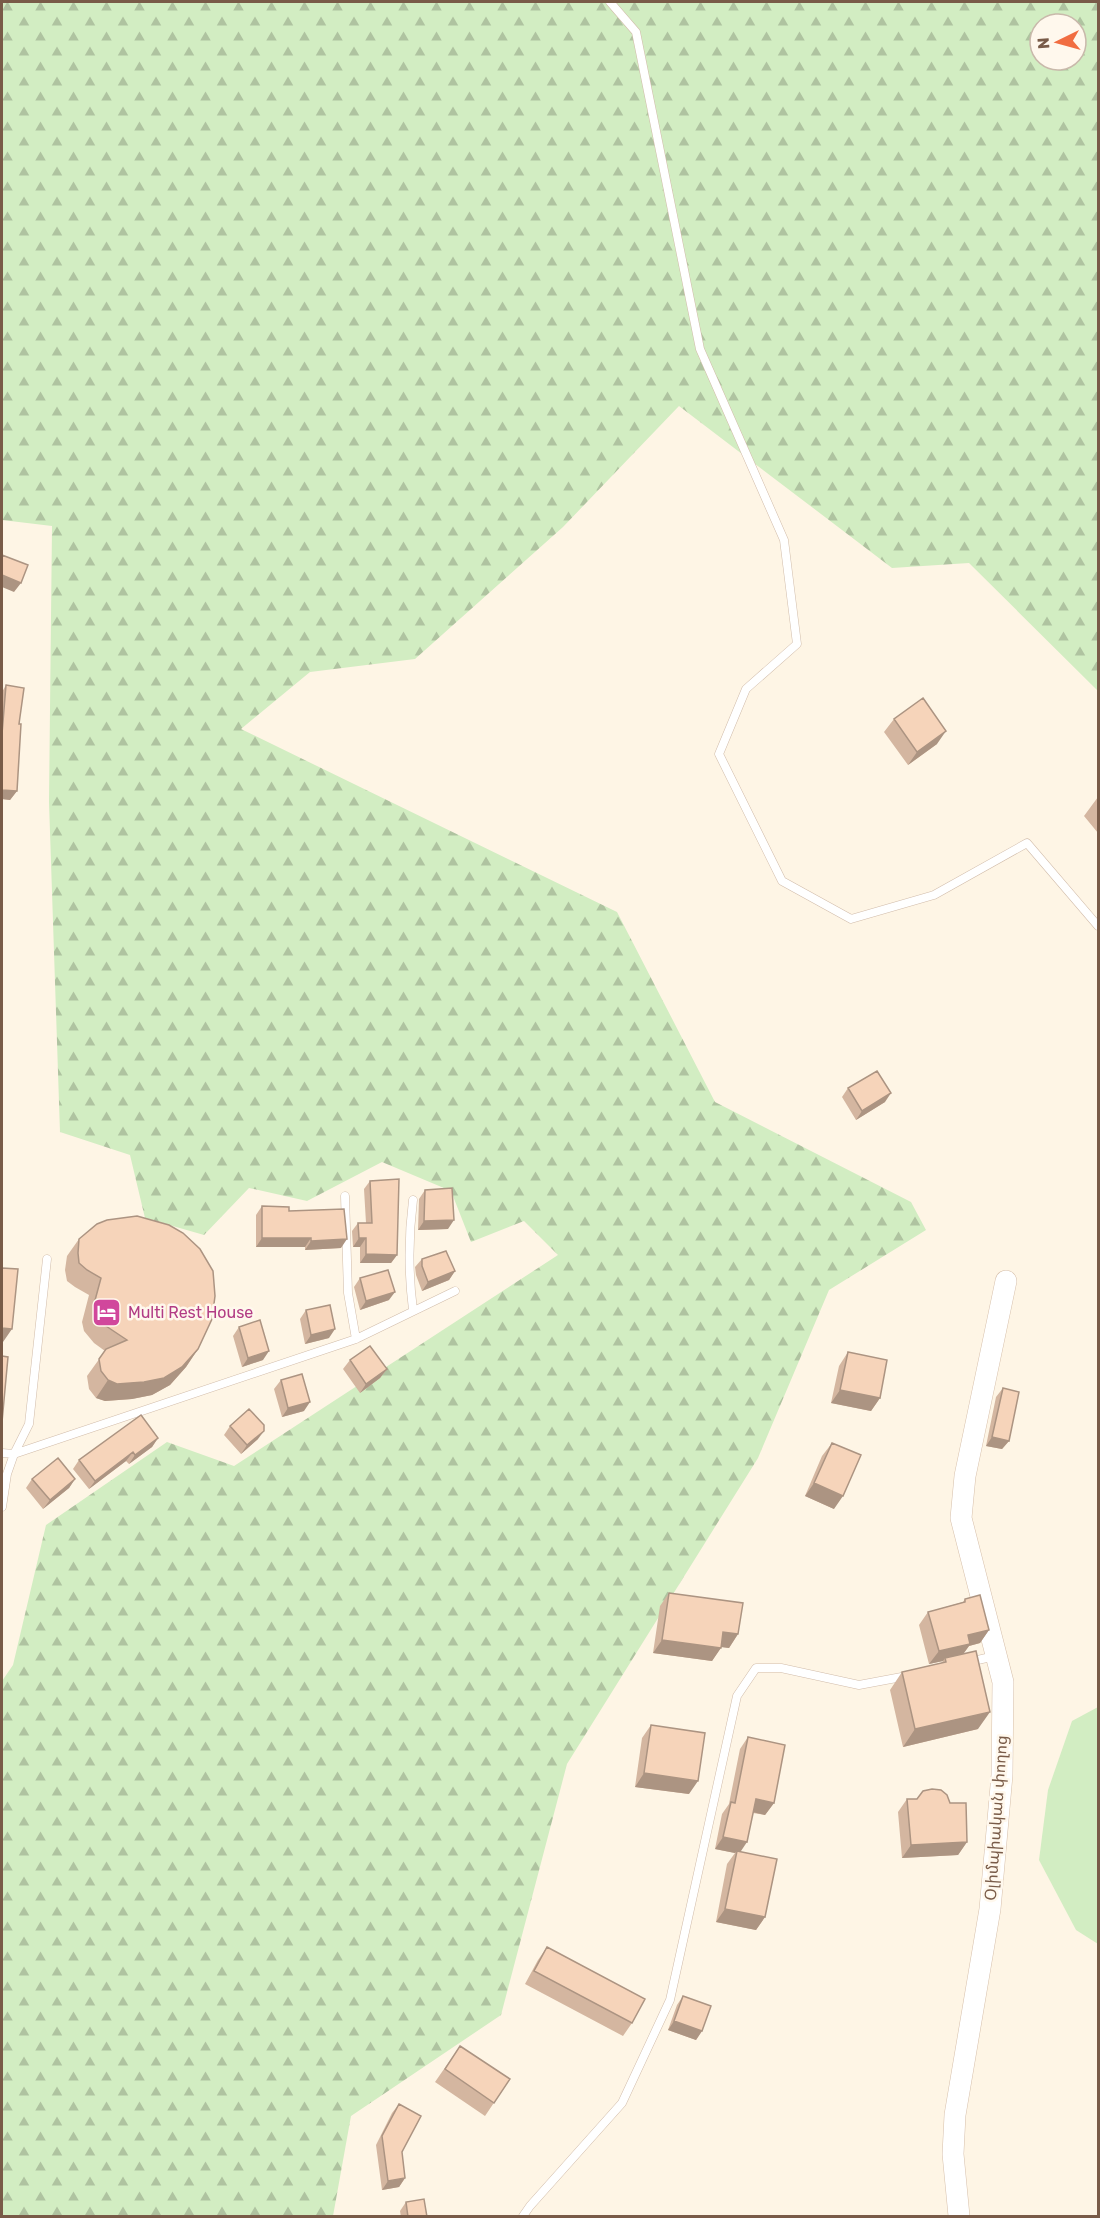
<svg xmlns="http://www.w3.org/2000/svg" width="1100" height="2218" font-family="Rubik,'Noto Sans Armenian',sans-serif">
<defs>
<pattern id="forest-firs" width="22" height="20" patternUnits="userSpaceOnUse" patternTransform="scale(1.5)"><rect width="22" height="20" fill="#d2edc2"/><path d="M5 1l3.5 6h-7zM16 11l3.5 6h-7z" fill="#afc3a0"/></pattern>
</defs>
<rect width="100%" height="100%" fill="#fef5e5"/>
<!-- forest -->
<path fill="url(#forest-firs)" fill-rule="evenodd" d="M2 2H1098V691L969 563 892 568 679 406 563 527 415 659 310 672 241 729 617 912 715 1102 911 1202 926 1230 829 1290 758 1458 567 1764 501 2015 351 2116 333 2216H2V1681L13 1665 46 1525 167 1442 234 1466 558 1255 524 1221 471 1242 451 1191 382 1162 307 1201 249 1188 204 1235 145 1218 130 1155 60 1132 49 802 52 526 2 520ZM1040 24H1076V60H1040Z"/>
<!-- pitch -->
<path fill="#d2edc2" d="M1098 1707V1944L1076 1930 1039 1860 1048 1790 1072 1721Z"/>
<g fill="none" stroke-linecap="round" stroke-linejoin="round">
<defs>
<path id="lane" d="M610 2 636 32 700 349 784 540 797 644 746 689 719 754 782 881 851 919 934 895 1027 843 1098 926
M345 1196 348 1293 356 1339
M413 1200C408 1239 408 1271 413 1310
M2 1453 14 1454 29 1424 47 1259
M2 1507 7 1474 14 1454 356 1339 455 1291
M969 1662 995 1656
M523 2216 530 2206 622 2103 670 2000 737 1696 756 1668H781L859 1685 907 1676"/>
<path id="secondary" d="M959 2216 953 2154 955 2115 990 1909 1002 1775 1003 1682 961 1518 965 1476 1006 1281"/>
</defs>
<!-- lane casing -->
<use href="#lane" stroke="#d1bcaa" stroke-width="9"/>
<!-- secondary casing -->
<use href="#secondary" stroke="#d6bfaa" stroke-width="22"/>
<!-- lane -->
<use href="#lane" stroke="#fff" stroke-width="8"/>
<!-- secondary -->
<use href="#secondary" stroke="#fff" stroke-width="21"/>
</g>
<!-- wall -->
<path fill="#d4b6a0" d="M6 685 19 724 17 791 10 800 2 799V692Z
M894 719 937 744 908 765 884 732Z
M1098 797V833L1084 816Z
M848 1088 885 1102 856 1120 842 1097Z
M370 1181 397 1255 391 1263H360V1247H353L352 1231 358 1223H366L364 1189Z
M425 1190 448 1229 418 1230 419 1199Z
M262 1206 289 1211 341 1248 305 1250V1247H256V1215Z
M79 1239 198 1349 186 1367 170 1385 152 1395 132 1399 105 1401 96 1398 89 1389 87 1376 105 1351 94 1343 84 1331 82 1322 89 1295 75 1287 67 1281 65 1270 67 1256Z
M422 1259 455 1271 449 1280 422 1291 416 1275 415 1267Z
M360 1278 389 1300 360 1310 354 1287Z
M306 1310 329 1338 305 1344 300 1319Z
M239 1327 263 1360 242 1367 233 1336Z
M848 1352 880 1398 871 1411 831 1403 839 1366Z
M350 1360 387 1369 380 1378 360 1393 343 1369Z
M281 1380 304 1411 282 1417 274 1389Z
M1003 1388 1009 1441 1002 1449 986 1446 996 1397Z
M230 1426 258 1439 241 1454 224 1435Z
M158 1438 152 1447 129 1464 126 1461 89 1489 73 1469 79 1460Z
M832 1443 834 1509 805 1496 822 1456Z
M32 1479H75L69 1488 43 1509 26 1488Z
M669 1593 738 1634 729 1648 721 1647 712 1661 653 1653 660 1606Z
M965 1599 989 1630 980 1643 969 1646 963 1654 978 1729 903 1747 890 1690 902 1672 941 1663 943 1661 929 1664 919 1625 928 1612 963 1602Z
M651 1725 689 1794 635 1787 642 1738Z
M748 1737 774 1803 765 1815 753 1813 740 1852 765 1917 756 1930 716 1922 727 1864 735 1853 715 1849 722 1814 729 1804 740 1749Z
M907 1799H917L950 1803 967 1842 958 1855 902 1858 898 1812Z
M547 1947 632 2023 623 2036 525 1984 538 1960Z
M683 1996 702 2031 696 2040 668 2030 677 2005Z
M460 2046 510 2079 485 2116 435 2082Z
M399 2104 402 2152 405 2178 399 2187 382 2190 376 2145 392 2113Z
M406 2202 427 2217H401L400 2211Z"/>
<!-- shaded-wall -->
<path fill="#ac9482" d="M2 575 21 583 14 592 2 587Z
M946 731 937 744 908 765 917 752Z
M2 790 17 791 10 800 2 799Z
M891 1093 885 1102 856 1120 862 1111Z
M454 1220 448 1229 418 1230 424 1221Z
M262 1238H311L305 1247H256Z
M359 1238H366L360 1247H353Z
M347 1239 341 1248 305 1250 311 1241Z
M366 1254 397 1255 391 1263H360Z
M455 1271 449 1280 422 1291 428 1282Z
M395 1292 389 1300 360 1310 366 1301Z
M2 1328 12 1329 3 1342H2Z
M335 1329 329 1338 305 1344 311 1335Z
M198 1349 186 1367 170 1385 152 1395 132 1399 105 1401 96 1398 108 1380Z
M269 1351 263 1360 242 1367 248 1358Z
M387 1369 380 1378 360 1393 366 1384Z
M840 1390 880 1398 871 1411 831 1403Z
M310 1402 304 1411 282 1417 288 1408Z
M264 1431 258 1439 241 1454 247 1445Z
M992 1437 1009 1441 1002 1449 986 1446Z
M158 1438 152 1447 129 1464 135 1455Z
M133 1452 126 1461 89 1489 95 1481Z
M75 1479 69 1488 43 1509 50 1500Z
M814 1483 843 1496 834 1509 805 1496Z
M989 1630 980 1643 969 1646 961 1657 945 1658 943 1661 929 1664 939 1651 968 1635Z
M723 1632 738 1634 729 1648 714 1646Z
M662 1640 721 1648 712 1661 653 1653Z
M990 1712 978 1729 903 1747 915 1729Z
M644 1773 698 1781 689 1794 635 1787Z
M756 1799 774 1803 765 1815 748 1811Z
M723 1837 747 1842 739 1854 737 1851 735 1853 715 1849Z
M967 1842 958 1855 902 1858 911 1845Z
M725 1909 765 1917 756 1930 716 1922Z
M674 2021 702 2031 696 2040 668 2030Z
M405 2178 399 2187 382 2190 388 2181Z"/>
<!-- building -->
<path fill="#f6d4ba" stroke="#ac9482" stroke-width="1.5" d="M2 555 28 565 21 583 2 575Z
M6 685 24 688 19 724H21L17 791 2 790V734Z
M923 698 946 731 917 752 894 719Z
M877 1071 891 1093 862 1111 848 1088Z
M399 1179 397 1255 366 1254V1238H359L358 1223H372L370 1181Z
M452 1188 454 1220 424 1221 425 1190Z
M262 1206 289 1207V1211L344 1209 347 1239 311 1241V1238H262Z
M137 1216 169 1225 183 1233 200 1249 213 1271 215 1296 212 1319 198 1349 182 1367 164 1378 144 1382 117 1384 108 1380 101 1371 99 1359 106 1349 127 1340 106 1326 96 1314 94 1304 101 1278 87 1270 79 1263 78 1253 79 1239 97 1224 107 1220Z
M446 1251 455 1271 428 1282 422 1266V1259Z
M2 1268 18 1269 12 1329 2 1328Z
M388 1270 395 1292 366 1301 360 1278Z
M330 1305 335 1329 311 1335 306 1310Z
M260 1320 269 1351 248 1358 239 1327Z
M370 1346 387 1369 366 1384 350 1360Z
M848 1352 887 1360 880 1398 840 1390Z
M2 1356 8 1357 2 1422Z
M302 1374 310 1402 288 1408 281 1380Z
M1003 1388 1019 1392 1009 1441 992 1437Z
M249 1409 264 1425V1431L247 1445 230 1426Z
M141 1415 158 1438 135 1455 133 1452 95 1481 79 1460Z
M832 1443 861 1455 843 1496 814 1483Z
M58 1458 75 1479 50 1500 32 1479Z
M669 1593 743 1603 738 1634 723 1632 721 1648 662 1640Z
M980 1595 989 1630 968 1635 970 1644 939 1651 928 1612 965 1602V1599Z
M976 1651 990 1712 915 1729 902 1672 946 1662 945 1658Z
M651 1725 705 1733 698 1781 644 1773Z
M748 1737 785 1745 774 1803 756 1799 747 1842 723 1837 731 1802 735 1803Z
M932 1789 941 1790 947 1795 950 1803H966L967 1842 911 1845 907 1799H917L923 1791Z
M737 1851 777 1859 765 1917 725 1909Z
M547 1947 645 1999 632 2023 534 1971Z
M683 1996 711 2006 702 2031 674 2021Z
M460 2046 510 2079 494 2103 445 2069Z
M399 2104 421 2116 402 2152 405 2178 388 2181 382 2136Z
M424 2199 427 2217H408L406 2202Z"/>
<!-- icons -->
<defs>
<symbol id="hotel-square" viewBox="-11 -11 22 22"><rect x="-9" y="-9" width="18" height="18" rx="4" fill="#d1479c" stroke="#fff8ed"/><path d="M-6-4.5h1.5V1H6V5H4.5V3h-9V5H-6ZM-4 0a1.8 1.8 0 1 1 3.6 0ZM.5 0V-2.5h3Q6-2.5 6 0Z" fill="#fff"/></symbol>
</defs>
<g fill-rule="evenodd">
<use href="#hotel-square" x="90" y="1296" width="33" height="33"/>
</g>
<g text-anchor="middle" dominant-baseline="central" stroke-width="5" stroke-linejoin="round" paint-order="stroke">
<!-- hotel labels -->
<g font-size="16" fill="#b23c85" stroke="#fff8ed" text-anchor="start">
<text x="128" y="1312">Multi Rest House</text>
</g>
<!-- street labels -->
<g font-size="16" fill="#795b48" stroke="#fff8ed">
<text transform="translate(996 1818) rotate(-86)">Օլիմպիական փողոց</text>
</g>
</g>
<!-- border -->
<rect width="1100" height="2218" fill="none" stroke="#795b48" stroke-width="6"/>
<!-- north arrow -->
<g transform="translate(1058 42) rotate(265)"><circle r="28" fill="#fff8ed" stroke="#c9b9ab" stroke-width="1.5"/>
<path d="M0-4.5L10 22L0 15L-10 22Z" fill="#f16d41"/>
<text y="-9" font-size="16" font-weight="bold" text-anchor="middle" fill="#795b48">N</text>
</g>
</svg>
